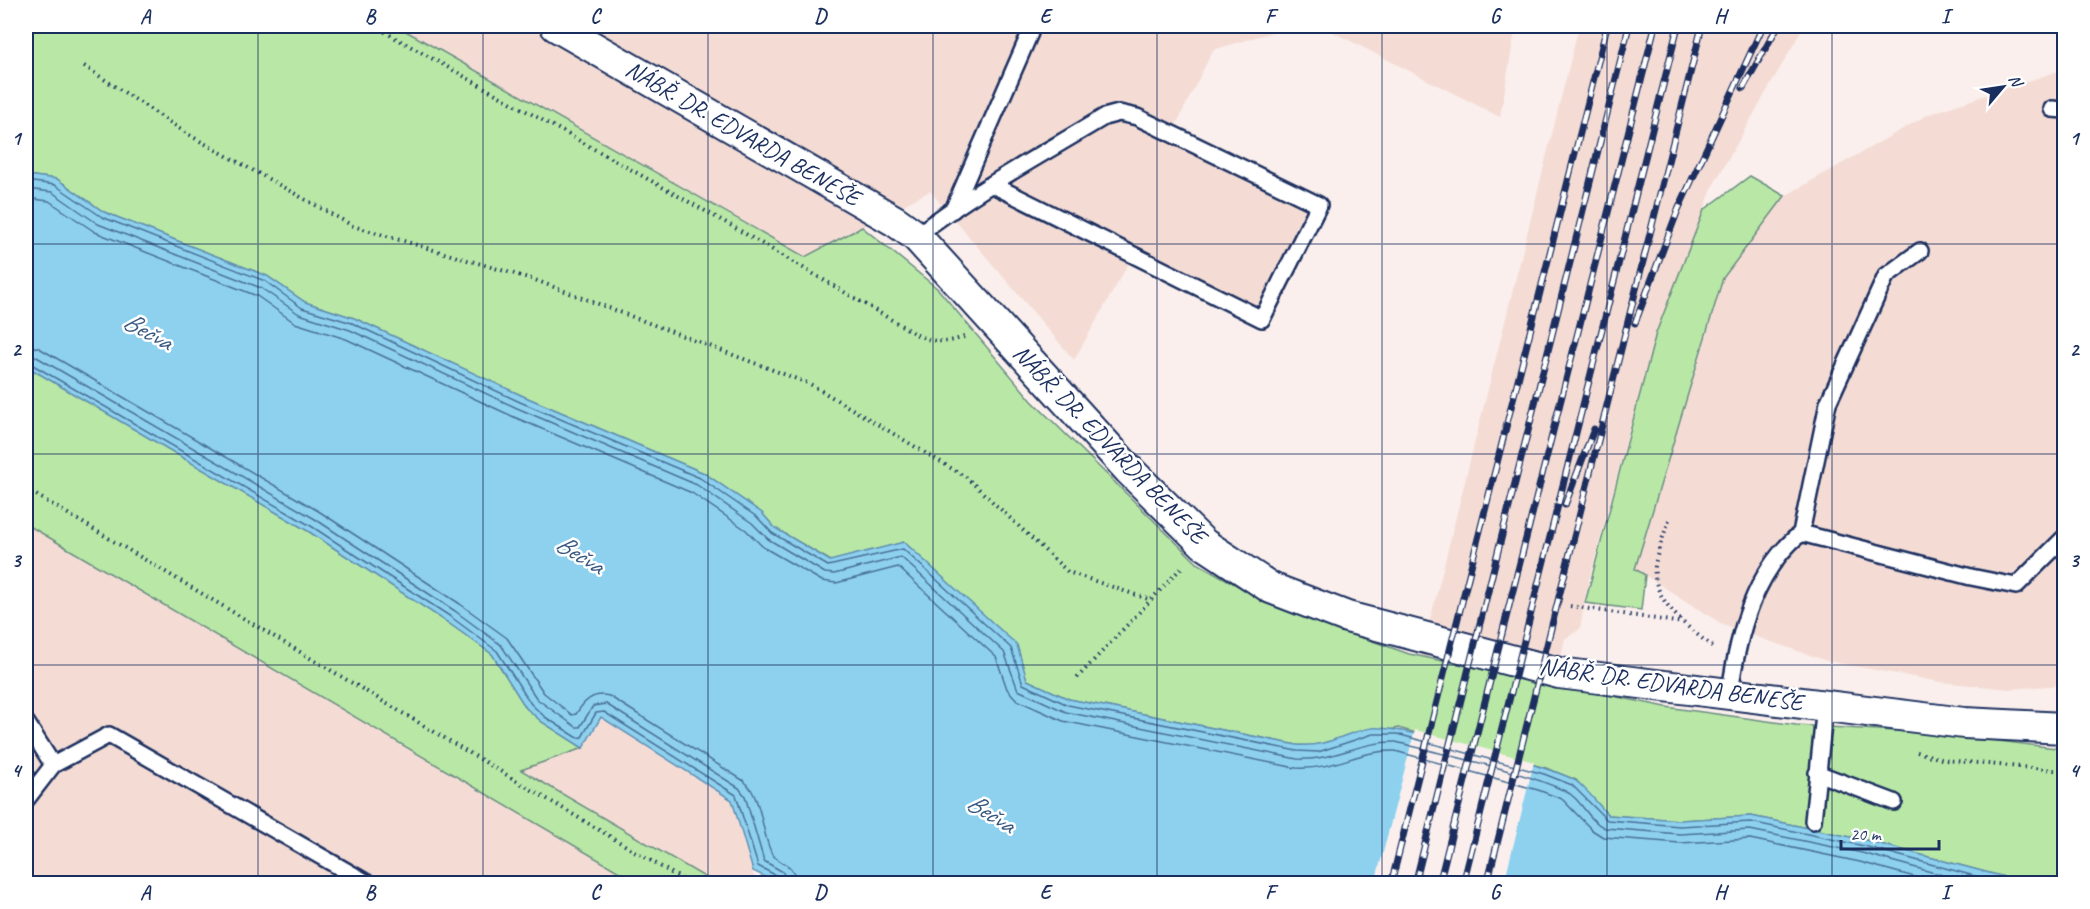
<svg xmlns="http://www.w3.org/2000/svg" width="2090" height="909" font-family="Caveat,sans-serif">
<rect width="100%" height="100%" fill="#faefec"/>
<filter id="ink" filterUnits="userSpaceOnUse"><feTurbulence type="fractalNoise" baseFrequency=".0167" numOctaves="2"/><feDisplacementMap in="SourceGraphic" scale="12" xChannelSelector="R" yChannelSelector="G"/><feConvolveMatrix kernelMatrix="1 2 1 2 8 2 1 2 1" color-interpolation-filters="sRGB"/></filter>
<g filter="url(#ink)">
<!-- built -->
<path fill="#f4dcd5" d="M397 26H1292L1213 50 1175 127 1329 201 1266 330 1129 263 1074 360 930 191 805 257Z
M1321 26H1516L1500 117Z
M1579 26H1804L1714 184 1656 333 1588 584 1580 629 1565 639 1504 883 1364 884Z
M2064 69V685L2009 689 1940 682 1827 661 1725 626 1635 569 1723 278 1785 196 1929 114Z
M26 524 638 883H26Z
M601 716 732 800 756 883H715L520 770 583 748Z"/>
<!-- green -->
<path fill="#b9e8a6" stroke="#6a8c82" stroke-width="1.5" d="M26 26H397L805 257 862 227 938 289 1032 401 1197 563 1274 606 1409 654 1666 707 1796 725 1942 734 2064 749V883H2027L1865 840 1751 816 1680 820 1608 815 1576 780 1546 768 1398 728 1316 746 1297 745 1069 699 1027 680 1016 645 904 542 831 561 775 528 762 513 704 473 523 396 354 318 305 302 267 276 104 212 57 179 26 175Z
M1750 176 1785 196 1723 278 1635 569 1645 575 1641 610 1585 603 1656 333 1704 210Z
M26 366 308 531 447 622 492 654 526 708 542 722 583 748 521 770 715 883H638L26 524Z"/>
<!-- water -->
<path fill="#8ed1ef" stroke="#6090b5" stroke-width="1.5" d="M26 175 57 179 104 212 267 276 305 302 354 318 523 396 704 473 762 513 775 528 830 561 904 542 1017 645 1027 680 1069 699 1297 745C1331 747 1344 732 1372 728 1394 724 1558 768 1576 781 1588 790 1598 804 1608 815L1680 820 1751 816 1865 840 2027 883H778L753 871 732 800 601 717 583 748 542 722 526 708 492 654 447 622 308 531 26 366Z"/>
<!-- pier -->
<path fill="#faefec" d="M1415 730 1534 762 1504 883H1375Z"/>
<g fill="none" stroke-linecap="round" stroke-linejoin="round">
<!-- shore -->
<path stroke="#497098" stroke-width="1.5" d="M26 181 55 185 102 217 265 281 302 308 352 323 520 402 700 478 757 517 772 533 828 566 903 549 1011 648 1023 684 1068 705 1297 751 1318 752 1373 734H1397L1544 774 1572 785 1607 820 1680 826 1751 822 1864 846 2004 884
M26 189 52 192 98 224 261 288 299 314 350 330 517 408 697 485 752 523 768 539 825 573 834 574 901 557 1004 652 1018 690 1066 712 1297 759C1334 761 1360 741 1396 742 1448 756 1517 769 1565 791 1581 798 1588 821 1605 828L1680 834 1750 830 1862 853 1975 884
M26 198 49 201 95 232 257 296 295 323 346 339 514 417 692 493 746 530 763 547 822 581 836 583 898 567 996 657 1007 689 1017 700 1063 721 1296 768C1336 770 1358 750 1395 751L1538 790 1562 799 1592 830 1603 837 1680 843 1750 839 1860 862 1940 884
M26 345 39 348 320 512 460 604 507 638 544 693 572 715 576 714C584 701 593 692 609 696L744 781C762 797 761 830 771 852 777 866 795 860 796 884
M26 354 35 356 315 519 455 611 501 645 537 699 576 727H580L593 706 606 704 739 788 745 796 764 861 783 872 786 884
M26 361 311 526 451 617 497 651 531 704 545 717 578 738 582 737 596 713 604 712 736 795 758 866 777 876 779 884"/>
<defs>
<path id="lane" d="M2052 109 2064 110
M953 210 1030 33
M916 236C974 191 1041 155 1104 117L1119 113 1137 117 1319 205 1262 319 993 185
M1920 251 1886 276 1828 403 1801 533 1971 577 2016 586 2064 538
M1730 692C1738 634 1754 571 1801 533
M26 722 53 765
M1817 773 1894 802
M26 800 53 765 109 735 369 884
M1813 821 1825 705"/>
<path id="street" d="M556 26 895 221 916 236 1129 470 1204 544 1271 588 1347 617 1559 673 1964 723 2064 728"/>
</defs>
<!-- lane casing -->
<use href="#lane" stroke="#1b2f5e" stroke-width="20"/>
<!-- street casing -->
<use href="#street" stroke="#1b2f5e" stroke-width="34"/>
<!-- path -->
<path stroke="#1b2f5e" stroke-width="4" stroke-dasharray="1.5 4.5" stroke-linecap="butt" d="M374 26 732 226 919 336C936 343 947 343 964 337
M84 66 191 136 353 226 535 280 810 384 966 477 1068 572 1151 600
M26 489 690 884
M1669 520C1664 535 1657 551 1655 566 1651 601 1689 628 1713 647
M1570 606 1683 623
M1077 678 1183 566
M1917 752 1945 760 2064 771"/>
<!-- lane -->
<use href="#lane" stroke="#fff" stroke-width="15"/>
<!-- street -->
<use href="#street" stroke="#fff" stroke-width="30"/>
<defs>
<path id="rail" d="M1743 88 1778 26
M1635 323 1678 210 1763 26
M1565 505 1594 429
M1391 884 1607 26
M1415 884 1629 26
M1439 884 1655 26
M1463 884 1678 26
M1487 884 1702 26"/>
</defs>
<!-- rail casing -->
<use href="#rail" stroke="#1b2f5e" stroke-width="7"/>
<!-- rail -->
<use href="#rail" stroke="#fff" stroke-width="4.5" stroke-dasharray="14" stroke-linecap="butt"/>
</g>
</g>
<!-- grid -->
<path fill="none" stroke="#1b2f5e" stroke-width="1.5" stroke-opacity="0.55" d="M258 26V884M483 26V884M708 26V884M933 26V884M1157 26V884M1382 26V884M1607 26V884M1832 26V884M26 244H2064M26 454H2064M26 665H2064"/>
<g text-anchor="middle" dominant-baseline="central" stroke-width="5" stroke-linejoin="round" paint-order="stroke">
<!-- street labels -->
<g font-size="24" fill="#1b2f5e" stroke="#fff">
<text transform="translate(743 133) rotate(30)">NÁBŘ. DR. EDVARDA BENEŠE</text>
<text transform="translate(1110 444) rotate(46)">NÁBŘ. DR. EDVARDA BENEŠE</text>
<text transform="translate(1671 684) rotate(8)">NÁBŘ. DR. EDVARDA BENEŠE</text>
</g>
<!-- water labels -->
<g font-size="26" font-style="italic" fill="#385882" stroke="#fff">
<text transform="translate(148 331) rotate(29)">Bečva</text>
<text transform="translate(580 554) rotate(32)">Bečva</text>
<text transform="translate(991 813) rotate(32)">Bečva</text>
</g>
</g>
<!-- margin -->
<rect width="2090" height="909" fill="none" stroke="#fff" stroke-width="66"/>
<!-- north arrow -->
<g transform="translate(2003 87) rotate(61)" stroke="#ffffff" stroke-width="4.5" paint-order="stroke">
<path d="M0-4.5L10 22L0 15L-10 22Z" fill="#1b2f5e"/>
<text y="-9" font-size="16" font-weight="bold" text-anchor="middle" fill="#1b2f5e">N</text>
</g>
<!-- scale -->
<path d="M1841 840v9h98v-9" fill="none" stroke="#1b2f5e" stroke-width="3"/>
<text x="1850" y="840" font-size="18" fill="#1b2f5e" stroke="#ffffff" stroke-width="4.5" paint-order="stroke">20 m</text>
<rect x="33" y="33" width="2024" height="843" fill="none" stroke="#1b2f5e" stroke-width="2"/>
<g font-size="20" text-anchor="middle" font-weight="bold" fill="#1b2f5e">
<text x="145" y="23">A</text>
<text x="370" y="23">B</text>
<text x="595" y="23">C</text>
<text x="820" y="23">D</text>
<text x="1045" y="23">E</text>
<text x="1270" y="23">F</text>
<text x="1495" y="23">G</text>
<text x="1720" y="23">H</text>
<text x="1945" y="23">I</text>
<text x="16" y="145">1</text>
<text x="2074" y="145">1</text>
<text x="16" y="356">2</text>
<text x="2074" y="356">2</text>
<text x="16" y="567">3</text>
<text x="2074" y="567">3</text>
<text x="16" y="777">4</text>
<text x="2074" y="777">4</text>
<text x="145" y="899">A</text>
<text x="370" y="899">B</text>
<text x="595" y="899">C</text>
<text x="820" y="899">D</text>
<text x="1045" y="899">E</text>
<text x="1270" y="899">F</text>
<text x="1495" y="899">G</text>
<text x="1720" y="899">H</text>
<text x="1945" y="899">I</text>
</g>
</svg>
